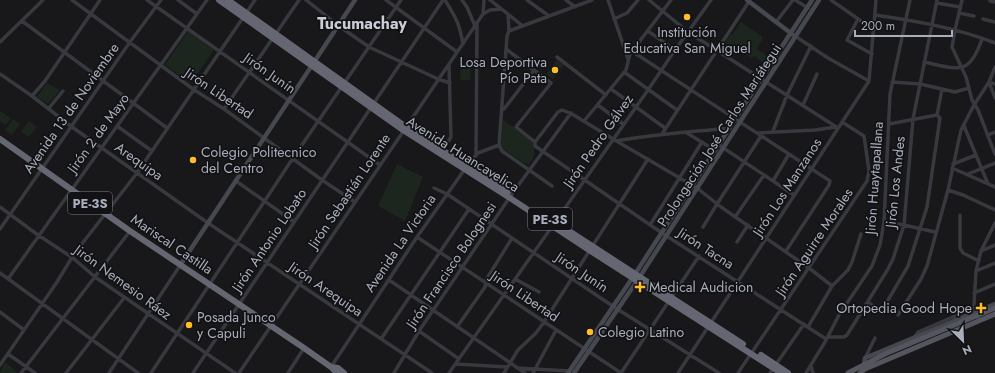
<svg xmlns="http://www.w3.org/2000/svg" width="995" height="373" font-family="Jost,sans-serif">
<rect width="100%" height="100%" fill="#18171a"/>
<!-- green -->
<path fill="#1d261e" d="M741 22 763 37 757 49 771 58 766 65 754 56 752 58 725 43 730 35H732Z
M188 31 214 50 191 83 165 65Z
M557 60 564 65 553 79 546 74Z
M461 65 471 66 470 80H460Z
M47 83 60 90 48 104 37 97Z
M0 111 11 118 6 125 0 121Z
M13 119 20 124 12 135 5 130Z
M503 120 532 140C535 151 536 156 529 164L524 163 502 148 501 144Z
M29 121 37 127 33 132 28 128 33 132 29 137 21 132Z
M397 164 423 177 405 221 378 206Z
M5 362 17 372 16 373H0Z"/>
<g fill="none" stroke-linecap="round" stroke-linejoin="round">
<!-- street -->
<path stroke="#38393f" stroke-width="3.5" d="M72 0 193 89 224 109 322 180 355 202
M147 0 380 165
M178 0 197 14
M306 0 339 26 369 47 438 79 450 83
M386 0 457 52
M445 0C456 18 459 22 463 44
M462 0 467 7 475 26
M490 0 523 26
M527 0 549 16
M566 0 575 7
M608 0 628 59
M649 0 688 32 838 128
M795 0 808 8
M831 0 874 30
M962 0 955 30 952 47 966 77 972 100 978 110 995 154
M990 1 995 2
M937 3 960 7
M959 13 974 16
M483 14 490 10 501 9
M875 15C916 21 957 28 995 43
M614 19 627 13 638 0
M858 19 847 40 872 54
M983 19 995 22
M22 21 167 128
M776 22 793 0
M509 31 592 0
M648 31 675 50
M795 36 828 58 869 81
M0 42 43 0
M624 46 830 181 829 185 786 251
M506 49 551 83 516 127 535 142
M557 57 606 95
M924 62C958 69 969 77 982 39
M624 72 677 110
M0 74 32 96 72 127 208 223 432 373
M892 82 920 84 955 92 969 88
M989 82 995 98
M989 82 995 84
M611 89 665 128
M32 96 45 81 100 0
M598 105 623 124
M803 105 817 74
M49 108 63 91
M224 109 299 0
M504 109 534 70
M937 115 942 89
M584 121 626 70 630 54 671 0
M117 126 152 151
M964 126 988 184
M773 131 787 95 811 46
M687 133 716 151
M757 133 815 130 836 127
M662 134 750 0
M988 135 995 132
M616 141C654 134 692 132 730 128
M499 145 507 36 509 31 508 14
M499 145 502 151 552 186
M719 145 794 195
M443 150 451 137 449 65
M476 155 477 22
M953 164 976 155
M952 168 995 187
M968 174 995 163
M236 181 294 222
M773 181 789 154
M434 188 447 194 614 307 719 373
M948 190 963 195 995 210
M0 207 38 235 73 258 95 277 235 373
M960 215V248L963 253 979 261
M735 217 764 175
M884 222 904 225 935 232
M650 225 702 142
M703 227 717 204 761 136
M0 229 130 42 161 0
M417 237 621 373
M737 242 748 225
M981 251 995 245
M976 271 995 263
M0 273 138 373
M8 279 207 0
M515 279 539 292
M389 280 525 373
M974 293 995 284
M868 302C873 306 877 310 884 307L908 266 927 207 940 118 937 115 889 124
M0 312 24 330
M898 315 921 279 927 266 948 190 961 130 974 105 989 82 995 67
M979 321 974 305 976 271 981 251 995 223
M457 327 485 287 486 280 512 238
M808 327 832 286 848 270 852 262 861 234
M419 331 459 359
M828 337H844L847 335 888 269 893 259 904 225 913 119 937 0
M917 337 916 335 918 332 974 308
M381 339 469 209
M826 339 662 233 535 146V142L558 112 562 110 572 114 613 139 697 188 721 207 809 268 832 286
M8 354 35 373
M865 358 875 338
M456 364 507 367
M0 365 57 282 74 254 137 173 255 0
M811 366 813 373
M331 367 417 237 467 166 478 153 499 145
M517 368 570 371
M21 373 130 231
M66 373 124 298
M109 373 181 264
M151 373 293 158 401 0
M193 373 443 0
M239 373 483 14 484 0
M288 373 304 348
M394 373 419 331 512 194 571 113
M449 373 648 90 675 50 711 0
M504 373 518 350 536 333 544 322 648 159
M533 373 556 330
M621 373 699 256
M678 373 869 81 876 0
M738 373 867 181 869 171 864 136 842 122
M770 373 804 324
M806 373 825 342 839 315 872 266 880 245 884 222 890 94 910 0"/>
<!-- secondary -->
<path stroke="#464850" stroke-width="4.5" d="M747 0 792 34
M181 264 355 0
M864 364 865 358 995 304
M568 373 635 274 812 0
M574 373 637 281 819 0"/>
<!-- primary -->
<path stroke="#54565f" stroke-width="5" d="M848 373 885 354 995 308
M860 373 865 369 995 314"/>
<!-- highway -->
<path stroke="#646771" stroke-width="6" d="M219 0 403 130 510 198 589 250 781 373
M228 0 406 127 508 192
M0 139 130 231 304 348 331 367 337 373
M563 227 743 344
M761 355 788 373
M331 367 338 368 344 373"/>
</g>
<!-- markers -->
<g fill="#ffbd2a" stroke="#121215" stroke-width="1.5">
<circle cx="687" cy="17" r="4"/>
<circle cx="555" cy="70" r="4"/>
<circle cx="193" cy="160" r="4"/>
<path d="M638 281h4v4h4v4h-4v4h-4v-4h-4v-4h4z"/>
<path d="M979 302h4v4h4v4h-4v4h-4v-4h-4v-4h4z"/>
<circle cx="189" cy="325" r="4"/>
<circle cx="590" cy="332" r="4"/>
</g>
<g text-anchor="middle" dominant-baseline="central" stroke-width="3.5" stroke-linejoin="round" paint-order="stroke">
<!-- shield labels -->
<g fill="#121215" stroke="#7b7f89" stroke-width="1">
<rect x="68" y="192" width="44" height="22" rx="3"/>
<rect x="528" y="208" width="44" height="22" rx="3"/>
</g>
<g font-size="13" font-weight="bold" fill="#a8aebb">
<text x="90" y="203">PE-3S</text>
<text x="550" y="219">PE-3S</text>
</g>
<!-- poi labels -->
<g font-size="14" fill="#a8aebb" stroke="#121215" text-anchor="start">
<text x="687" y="32" text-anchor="middle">Institución<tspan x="687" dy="16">Educativa San Miguel</tspan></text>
<text x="547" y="62" text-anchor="end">Losa Deportiva<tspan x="547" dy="16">Pío Pata</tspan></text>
<text x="201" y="152">Colegio Politecnico<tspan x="201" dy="16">del Centro</tspan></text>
<text x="649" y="287">Medical Audicion</text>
<text x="972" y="308" text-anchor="end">Ortopedia Good Hope</text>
<text x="197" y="317">Posada Junco<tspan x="197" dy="16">y Capuli</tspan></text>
<text x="598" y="332">Colegio Latino</text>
</g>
<!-- street labels -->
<g font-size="14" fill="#a8aebb" stroke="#121215">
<text transform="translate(270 73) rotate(35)">Jirón Junín</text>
<text transform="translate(219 93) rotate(34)">Jirón Libertad</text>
<text transform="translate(71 108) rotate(-55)">Avenida 13 de Noviembre</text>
<text transform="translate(98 133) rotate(-54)">Jirón 2 de Mayo</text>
<text transform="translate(719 135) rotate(-57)">Prolongación José Carlos Mariátegui</text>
<text transform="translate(598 141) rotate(-55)">Jirón Pedro Gálvez</text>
<text transform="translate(463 154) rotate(32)">Avenida Huancavelica</text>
<text transform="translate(139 161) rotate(35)">Arequipa</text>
<text transform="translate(874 178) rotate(-86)">Jirón Huaytapallana</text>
<text transform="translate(895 182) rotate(-84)">Jirón Los Andes</text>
<text transform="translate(787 187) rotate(-57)">Jirón Los Manzanos</text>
<text transform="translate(349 191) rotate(-56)">Jirón Sebastián Lorente</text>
<text transform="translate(269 240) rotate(-56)">Jirón Antonio Lobato</text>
<text transform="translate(814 242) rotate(-56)">Jirón Aguirre Morales</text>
<text transform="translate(400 243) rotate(-56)">Avenida La Victoria</text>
<text transform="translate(172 244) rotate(34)">Mariscal Castilla</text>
<text transform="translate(706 248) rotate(33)">Jirón Tacna</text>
<text transform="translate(451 265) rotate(-56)">Jirón Francisco Bolognesi</text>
<text transform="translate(582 272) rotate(34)">Jirón Junín</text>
<text transform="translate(123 282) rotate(36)">Jirón Nemesio Ráez</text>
<text transform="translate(326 289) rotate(34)">Jirón Arequipa</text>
<text transform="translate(525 296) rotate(34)">Jirón Libertad</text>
</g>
<!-- quarter labels -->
<g font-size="16" font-weight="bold" fill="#cacdd6" stroke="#121215">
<text x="362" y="23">Tucumachay</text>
</g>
</g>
<!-- north arrow -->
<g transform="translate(963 341) rotate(156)" stroke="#121215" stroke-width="3" paint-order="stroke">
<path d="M0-3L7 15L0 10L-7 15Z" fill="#a8aebb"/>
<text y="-6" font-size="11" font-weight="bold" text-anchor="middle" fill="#a8aebb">N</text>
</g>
<!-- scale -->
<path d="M855 30v6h97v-6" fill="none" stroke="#a8aebb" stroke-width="2"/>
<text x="861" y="30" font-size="12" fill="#a8aebb" stroke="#121215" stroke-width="3" paint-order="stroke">200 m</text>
</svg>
